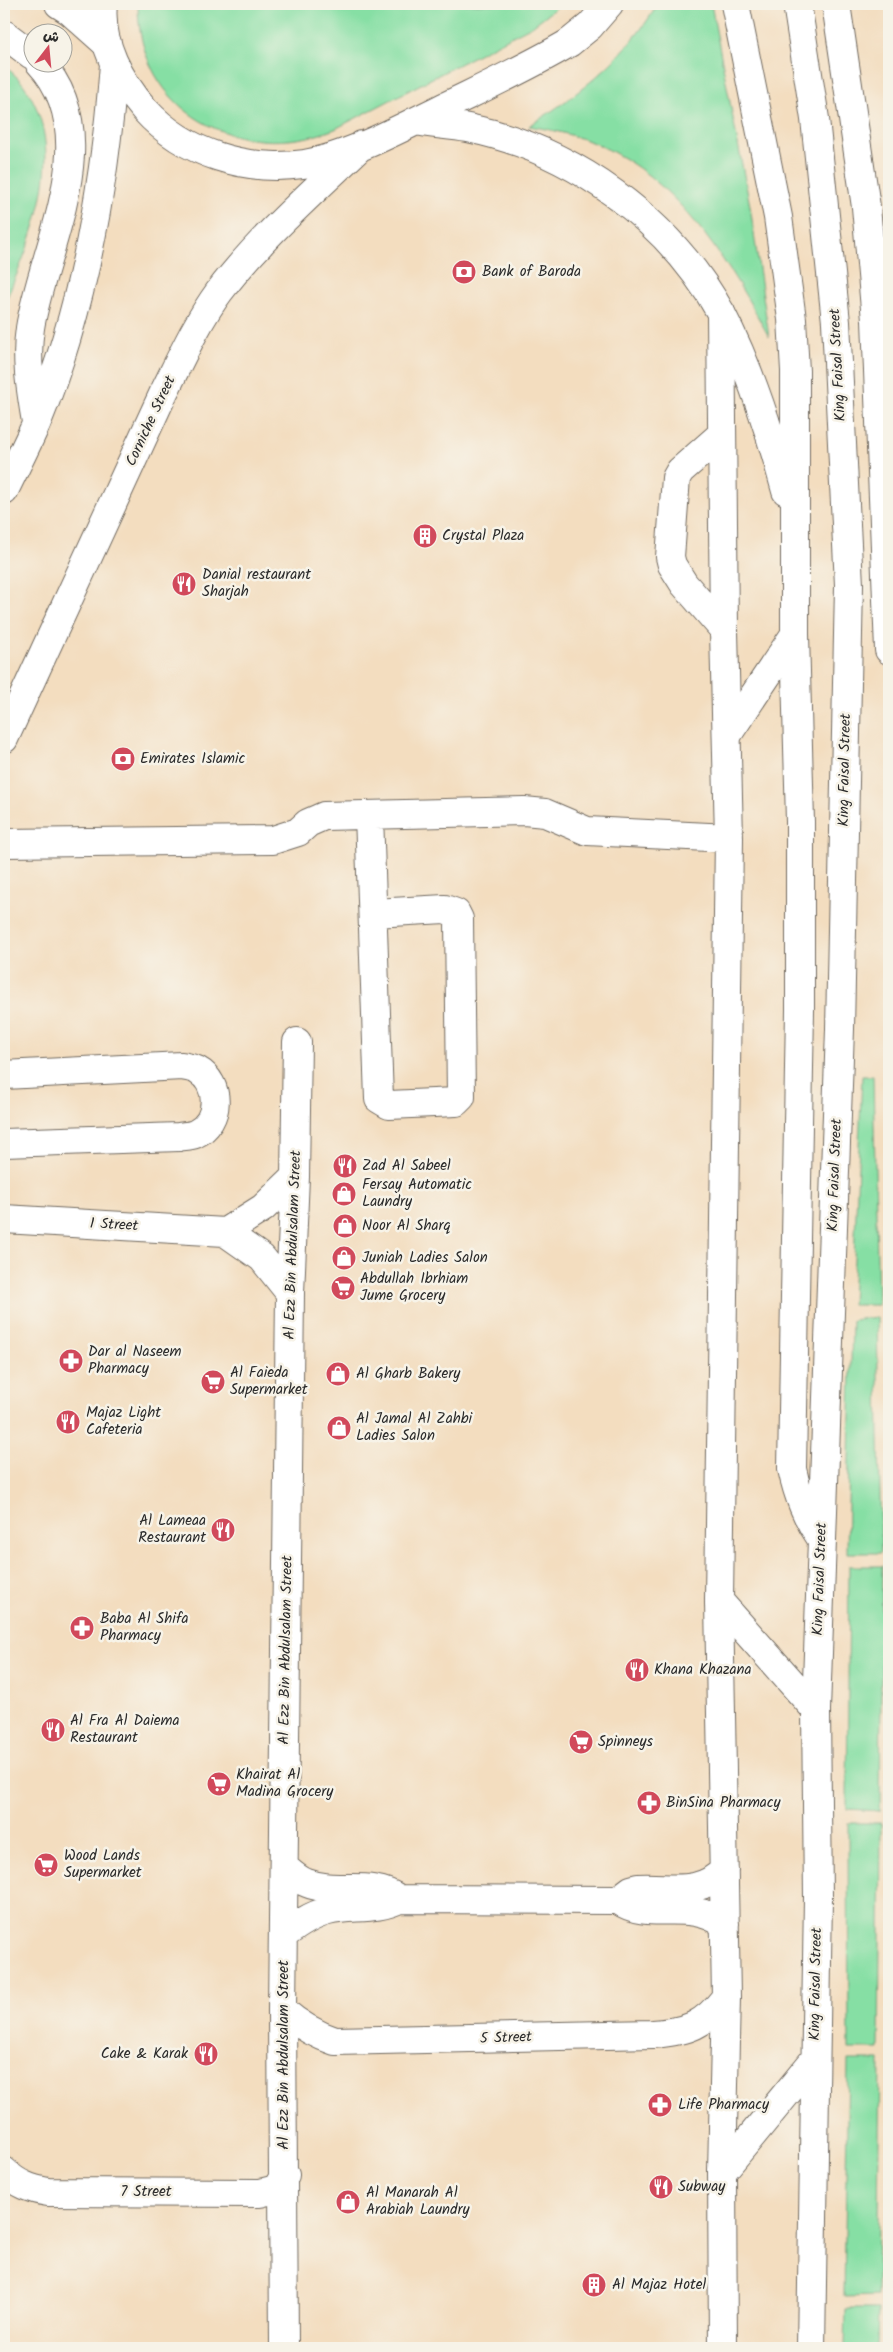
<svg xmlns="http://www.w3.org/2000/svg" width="893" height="2352" font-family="Kalam,'Playpen Sans Arabic',sans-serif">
<rect width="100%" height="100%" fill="#f7f3e8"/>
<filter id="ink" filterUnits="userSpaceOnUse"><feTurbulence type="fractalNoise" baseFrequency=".02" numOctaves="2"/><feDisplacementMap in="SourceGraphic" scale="10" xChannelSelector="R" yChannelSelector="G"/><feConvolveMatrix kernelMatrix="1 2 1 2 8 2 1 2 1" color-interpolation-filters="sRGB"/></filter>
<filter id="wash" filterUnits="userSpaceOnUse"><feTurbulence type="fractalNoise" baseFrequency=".0096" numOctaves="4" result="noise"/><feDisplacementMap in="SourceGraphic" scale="20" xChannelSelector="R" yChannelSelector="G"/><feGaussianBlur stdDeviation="1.12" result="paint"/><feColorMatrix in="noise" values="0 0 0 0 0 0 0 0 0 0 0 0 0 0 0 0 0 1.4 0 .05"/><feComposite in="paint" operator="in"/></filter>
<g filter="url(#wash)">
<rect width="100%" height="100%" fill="#f3ddbf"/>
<!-- green -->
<path fill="#86dfa4" stroke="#588568" d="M138 4H561L532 26 335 129C240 166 137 112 138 4Z
M658 4H711L750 206 769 337C732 269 684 189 613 152 587 138 559 131 529 126 581 93 626 57 658 4Z
M4 65C10 71 18 77 23 84 71 150 33 238 4 304Z
M862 1076H873L878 1305H852Z
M877 1317 881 1553H847L852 1320Z
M849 1566H882L880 1811 847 1809Z
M848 1823H881L879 2049H849Z
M848 2060H880L877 2296 844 2297Z
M846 2309H878L877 2348H845Z"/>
</g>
<g filter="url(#ink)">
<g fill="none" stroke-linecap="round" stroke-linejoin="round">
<defs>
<path id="minor" d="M59 4 70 11 107 44
M721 313 724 630 729 838 719 1601 726 1997 722 2172 723 2348
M722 434 680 471 676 478 670 557 672 565 684 584 724 630
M369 815 379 1099 389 1105 456 1102 461 1097 459 919 456 913 445 909 374 913
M4 843 273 840 298 832 308 823 324 816 524 811 545 813 587 831 729 838
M4 1075 182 1066C186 1067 193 1068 197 1070 221 1083 221 1122 195 1134 190 1136 184 1136 179 1137L4 1143
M4 1219 225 1232 262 1258 290 1293
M225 1232 263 1208 295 1177
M284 1867C291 1873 298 1880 307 1883 337 1895 371 1879 399 1899
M618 1900 631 1890 638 1888C670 1886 699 1897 724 1870
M284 1935C297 1925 311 1915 328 1911 352 1905 376 1911 399 1899L618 1900C651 1923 686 1897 725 1924
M282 2010C299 2025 314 2034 335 2041L653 2034C689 2031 703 2026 726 1997
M4 2171C17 2184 30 2189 48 2192L260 2193 276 2189 285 2175
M284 2348 282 2010 290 1293 295 1177 297 1042"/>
<path id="major" d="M103 4C99 43 120 81 145 110 185 154 246 172 304 164 349 157 407 125 448 105 489 85 530 66 569 43L590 26 609 4
M735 4 778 217 792 319 795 371V634L800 822V1010L792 1469C798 1496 806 1517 822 1540
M797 4 815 119 836 322 849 585 840 1029 816 1710 818 1897 811 2348
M836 4 866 207 876 320 889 650
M4 34 32 55
M415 121C432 124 451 125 468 128 572 149 670 220 721 313 750 368 770 431 786 491
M36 422C31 391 25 360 30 328 43 246 108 135 39 62
M4 491C15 468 27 445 37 422 84 308 105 186 114 64
M728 734 795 634
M4 739 164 392C181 358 197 322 219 292 260 238 313 192 362 145
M719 1601 816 1710
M722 2172 815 2059"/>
</defs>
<!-- minor casing -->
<use href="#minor" stroke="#71695f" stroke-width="30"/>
<!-- major casing -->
<use href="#major" stroke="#71695f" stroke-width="30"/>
<!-- minor -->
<use href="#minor" stroke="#fff" stroke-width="28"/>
<!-- major -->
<use href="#major" stroke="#fff" stroke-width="28"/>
</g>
</g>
<!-- icons -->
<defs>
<symbol id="bank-disc" viewBox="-11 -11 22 22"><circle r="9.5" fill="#d1495b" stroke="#f7f3e8"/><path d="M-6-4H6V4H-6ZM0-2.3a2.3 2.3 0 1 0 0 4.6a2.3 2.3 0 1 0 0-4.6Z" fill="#fff"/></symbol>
<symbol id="building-disc" viewBox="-11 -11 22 22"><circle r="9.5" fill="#d1495b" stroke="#f7f3e8"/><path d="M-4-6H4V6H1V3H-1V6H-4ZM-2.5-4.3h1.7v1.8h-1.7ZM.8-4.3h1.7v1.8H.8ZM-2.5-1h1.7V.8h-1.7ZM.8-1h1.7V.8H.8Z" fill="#fff"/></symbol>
<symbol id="restaurant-disc" viewBox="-11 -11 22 22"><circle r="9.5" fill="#d1495b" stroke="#f7f3e8"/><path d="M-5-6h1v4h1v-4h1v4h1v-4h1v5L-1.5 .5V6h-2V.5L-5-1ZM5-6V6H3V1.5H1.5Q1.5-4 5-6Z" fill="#fff"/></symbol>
<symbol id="shop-disc" viewBox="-11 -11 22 22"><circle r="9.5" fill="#d1495b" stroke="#f7f3e8"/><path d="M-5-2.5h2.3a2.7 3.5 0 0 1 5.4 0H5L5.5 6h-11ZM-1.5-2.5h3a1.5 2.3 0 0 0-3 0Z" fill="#fff"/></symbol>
<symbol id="supermarket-disc" viewBox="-11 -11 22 22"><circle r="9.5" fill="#d1495b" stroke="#f7f3e8"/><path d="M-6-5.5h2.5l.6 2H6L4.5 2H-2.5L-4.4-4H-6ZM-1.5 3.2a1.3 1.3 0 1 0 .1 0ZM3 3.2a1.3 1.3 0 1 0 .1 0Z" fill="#fff"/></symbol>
<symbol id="pharmacy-disc" viewBox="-11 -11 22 22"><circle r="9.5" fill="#d1495b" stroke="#f7f3e8"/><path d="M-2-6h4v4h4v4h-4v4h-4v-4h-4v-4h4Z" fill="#fff"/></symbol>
</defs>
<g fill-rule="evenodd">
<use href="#bank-disc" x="450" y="258" width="28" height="28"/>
<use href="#building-disc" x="411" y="522" width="28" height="28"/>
<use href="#restaurant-disc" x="170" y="570" width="28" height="28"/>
<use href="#bank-disc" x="109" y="745" width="28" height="28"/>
<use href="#restaurant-disc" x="331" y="1152" width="28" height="28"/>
<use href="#shop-disc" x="330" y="1180" width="28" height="28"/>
<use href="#shop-disc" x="331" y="1212" width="28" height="28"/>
<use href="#shop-disc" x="330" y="1244" width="28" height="28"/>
<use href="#supermarket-disc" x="329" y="1274" width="28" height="28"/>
<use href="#pharmacy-disc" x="57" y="1347" width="28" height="28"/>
<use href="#shop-disc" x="324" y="1360" width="28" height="28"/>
<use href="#supermarket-disc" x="199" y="1368" width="28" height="28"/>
<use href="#restaurant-disc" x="54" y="1408" width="28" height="28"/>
<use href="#shop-disc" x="325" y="1414" width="28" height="28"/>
<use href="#restaurant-disc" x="209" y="1516" width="28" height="28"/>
<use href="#pharmacy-disc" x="68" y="1614" width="28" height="28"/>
<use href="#restaurant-disc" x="623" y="1656" width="28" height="28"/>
<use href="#restaurant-disc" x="39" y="1716" width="28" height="28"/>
<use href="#supermarket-disc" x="567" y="1728" width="28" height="28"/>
<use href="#supermarket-disc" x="205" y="1770" width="28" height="28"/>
<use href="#pharmacy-disc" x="635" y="1789" width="28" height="28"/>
<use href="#supermarket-disc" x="32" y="1851" width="28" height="28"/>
<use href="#restaurant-disc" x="192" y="2040" width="28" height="28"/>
<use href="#pharmacy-disc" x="646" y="2091" width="28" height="28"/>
<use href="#restaurant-disc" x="647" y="2173" width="28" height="28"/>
<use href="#shop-disc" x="334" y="2188" width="28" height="28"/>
<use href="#building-disc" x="580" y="2271" width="28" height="28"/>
</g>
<g text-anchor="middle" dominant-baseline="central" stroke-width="5" stroke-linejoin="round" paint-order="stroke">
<!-- poi labels -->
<g font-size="15" fill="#2b2b2b" stroke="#f7f3e8" text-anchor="start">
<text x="482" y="272">Bank of Baroda</text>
<text x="442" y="536">Crystal Plaza</text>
<text x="202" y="575">Danial restaurant<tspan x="202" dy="17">Sharjah</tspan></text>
<text x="140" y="759">Emirates Islamic</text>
<text x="362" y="1166">Zad Al Sabeel</text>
<text x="362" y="1185">Fersay Automatic<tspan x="362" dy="17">Laundry</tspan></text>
<text x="362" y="1226">Noor Al Sharq</text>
<text x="362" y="1258">Juniah Ladies Salon</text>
<text x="360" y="1279">Abdullah Ibrhiam<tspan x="360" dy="17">Jume Grocery</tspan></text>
<text x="88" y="1352">Dar al Naseem<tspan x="88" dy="17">Pharmacy</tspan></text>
<text x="230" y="1373">Al Faieda<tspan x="230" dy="17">Supermarket</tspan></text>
<text x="356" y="1374">Al Gharb Bakery</text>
<text x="86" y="1413">Majaz Light<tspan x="86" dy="17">Cafeteria</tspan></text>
<text x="356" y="1419">Al Jamal Al Zahbi<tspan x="356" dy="17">Ladies Salon</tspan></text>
<text x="206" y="1521" text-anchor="end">Al Lameaa<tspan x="206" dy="17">Restaurant</tspan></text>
<text x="100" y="1619">Baba Al Shifa<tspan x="100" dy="17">Pharmacy</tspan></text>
<text x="654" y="1670">Khana Khazana</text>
<text x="70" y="1721">Al Fra Al Daiema<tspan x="70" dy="17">Restaurant</tspan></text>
<text x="598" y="1742">Spinneys</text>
<text x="236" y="1775">Khairat Al<tspan x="236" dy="17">Madina Grocery</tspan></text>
<text x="666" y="1803">BinSina Pharmacy</text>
<text x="64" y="1856">Wood Lands<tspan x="64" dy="17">Supermarket</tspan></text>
<text x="188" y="2054" text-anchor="end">Cake &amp; Karak</text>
<text x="678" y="2105">Life Pharmacy</text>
<text x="678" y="2187">Subway</text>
<text x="366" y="2193">Al Manarah Al<tspan x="366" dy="17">Arabiah Laundry</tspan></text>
<text x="612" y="2285">Al Majaz Hotel</text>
</g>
<!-- street labels -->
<g font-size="15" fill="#2b2b2b" stroke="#f7f3e8">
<text transform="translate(838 365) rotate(-93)">King Faisal Street</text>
<text transform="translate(151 421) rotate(-65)">Corniche Street</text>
<text transform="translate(845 770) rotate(-89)">King Faisal Street</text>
<text transform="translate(835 1175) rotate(-88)">King Faisal Street</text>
<text transform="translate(114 1225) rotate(3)">1 Street</text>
<text transform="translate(293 1245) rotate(-88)">Al Ezz Bin Abdulsalam Street</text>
<text transform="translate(820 1579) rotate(-88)">King Faisal Street</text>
<text transform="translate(286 1650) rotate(-89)">Al Ezz Bin Abdulsalam Street</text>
<text transform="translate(816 1984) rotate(-89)">King Faisal Street</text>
<text transform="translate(506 2038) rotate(-2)">5 Street</text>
<text transform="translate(284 2055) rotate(-90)">Al Ezz Bin Abdulsalam Street</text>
<text x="146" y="2192">7 Street</text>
</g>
</g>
<!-- margin -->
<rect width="893" height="2352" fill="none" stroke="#f7f3e8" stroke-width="20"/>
<!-- north arrow -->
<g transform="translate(48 48) rotate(16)"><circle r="24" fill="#f7f3e8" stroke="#a5a39c"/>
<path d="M0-4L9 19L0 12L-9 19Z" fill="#d1495b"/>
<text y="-8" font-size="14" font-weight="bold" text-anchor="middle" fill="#2b2b2b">ش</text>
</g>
</svg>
